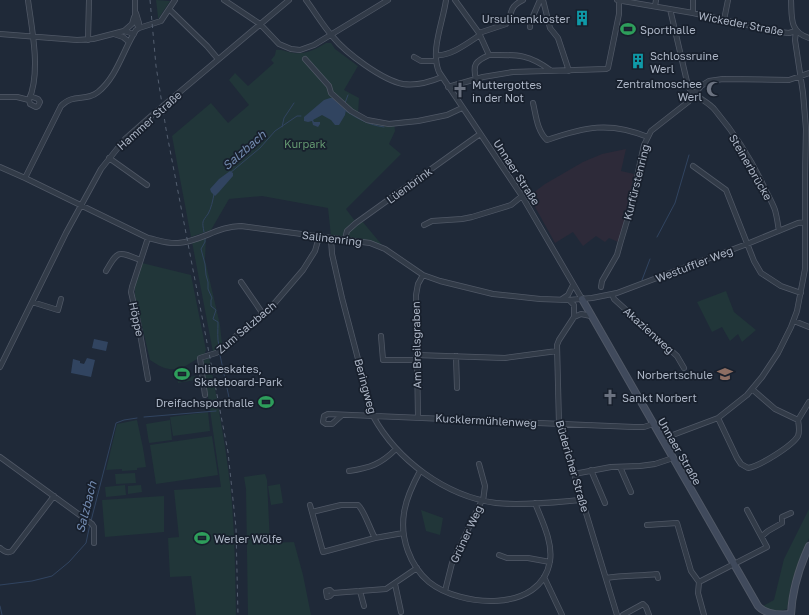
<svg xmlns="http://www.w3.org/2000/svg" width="809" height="615" font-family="'Golos Text',sans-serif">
<rect width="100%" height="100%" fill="#1f2938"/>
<!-- medical -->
<path fill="#2d2a39" d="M626 149 621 171 634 174 624 225 618 242 609 238 605 242 596 236 583 246 573 232 555 243 529 196 545 184 583 162 602 154Z"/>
<!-- green -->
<path fill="#213639" d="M156 0 170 1 158 19V17Z
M326 43H331L335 49 358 66 344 90 359 98 358 114C371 121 379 122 394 121L395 131 389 144 401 154 346 209 355 221 345 230 342 237 331 236 328 208 262 196 229 199 211 230 191 237 172 136 211 103 228 123 249 105 229 80 235 73 248 86 274 63 271 60 275 55 276 50C281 49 284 51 289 52 303 56 314 50 326 43Z
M362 221 382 245 373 242 349 238 348 236V232Z
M206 237 205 260 220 325 222 344 219 349 213 352 192 242Z
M142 263 191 275 206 350 204 355C181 368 175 377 150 360L135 296V284Z
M726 291 734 312 756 330 742 342 738 334 730 341 722 327 712 332 697 302Z
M209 357C217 399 225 441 230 484 235 527 235 571 236 615H196L191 576 170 577 168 538 179 537 174 490 221 487 203 361Z
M187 370 188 377 195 376V380L178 383 176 371Z
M208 412 210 431 173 436 170 417Z
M137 420 143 448 146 467 137 468V470L122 471V469L106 470 117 424Z
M170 420 172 440 149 443 146 424Z
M212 436 218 475 156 484 150 445Z
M135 473 136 483 116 484 115 474Z
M265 474 267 480 270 543 294 542 303 575 311 615H248L246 489 244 477Z
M280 484 283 503 271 505 268 486Z
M125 485 126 495 106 497 105 487Z
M141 485 142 492 128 494V486Z
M164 496V532L105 537 102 500Z
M809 509V538L798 563 791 585 787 609C779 612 771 611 763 608V606L774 600 784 559Z
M421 510 443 518 440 535 426 531Z"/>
<!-- water -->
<path fill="#314460" d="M330 98H333L346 110 345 115 339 125H335L331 120 322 115 313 120 314 122H320V124L318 127 313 125 312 121 308 122 304 121V117L324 100Z
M230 171 233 173V176L219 192 215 196 211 192 210 189 219 179Z
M94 339 108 342 106 351 92 348Z
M87 358 95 360 91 377 71 373 73 359 80 361V363L84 364Z"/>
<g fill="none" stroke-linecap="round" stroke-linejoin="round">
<!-- stream -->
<path stroke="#314460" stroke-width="1" d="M345 103 348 95
M346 111C358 119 369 125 384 127
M282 127 284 118 294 103
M230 173 260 148 275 131 297 116H301
M204 232C202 221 202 222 208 214 211 209 213 200 214 194
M657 237 675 203 689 155
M205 238V242L201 249 205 264 206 275 208 282V289L212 298 211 300V306L216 310 213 319 218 322C218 331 217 338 219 346
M642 280 650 259
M220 355 231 407 230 408
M144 417 216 411
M91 521 116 423 124 420 137 418
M0 585 32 581 52 576 69 562 86 543 90 524
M0 606 2 615"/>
<defs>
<path id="street" d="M28 0C32 31 41 71 29 100
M135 0V21L139 28
M224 0 260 24 279 44 291 49 300 50 314 45 388 0
M306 0C315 12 323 26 333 37 346 53 382 80 403 84 416 86 430 82 442 77
M446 0C443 22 430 51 439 72L522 196 582 299
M455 0 479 33 489 55C476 61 472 64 476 79
M543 0 550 28 558 38 569 71
M617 0 693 13 779 32 789 33 796 31
M693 0V13
M791 0C792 17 789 32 809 38
M655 6 656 0
M169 9 207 46 218 59
M670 9 688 86C693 97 707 100 715 110 735 134 753 162 766 191 769 197 773 204 775 210 777 217 778 225 779 231
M136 13 139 23V28
M724 20 728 0
M530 27V23L540 0
M124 31 132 24 134 17
M479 33 506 24C514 13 507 8 523 0
M0 34 77 40 93 39 124 31 134 34
M114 34 123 37 129 42
M88 40 89 0
M436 55C450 57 469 42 480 35
M489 55C515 55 527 53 550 70
M414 57 421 61H436
M305 59 329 86 331 93 351 111 367 120 389 124 418 121 447 115 462 108
M448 87 483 77 513 72 606 69 608 68 619 14V0
M0 97H17L29 100
M29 100 30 104 36 107 38 106 40 102 38 99 30 96
M533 103C536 115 537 131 547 140 585 127 609 121 648 137
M109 158 147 185
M693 166 726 190 754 261 761 273 781 286 801 293
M0 167 25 178 148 238C158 240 168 244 178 243 200 242 218 226 241 226L370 243 385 249 423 275 440 281 493 294 540 299 569 300 592 298 617 293 747 244 798 223 805 222
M25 178 61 106C73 93 86 102 98 92 117 77 123 50 136 30L139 28 161 21 175 0
M424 225 432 221 462 219 472 217 511 205 522 196
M148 238 132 287 131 292 138 322 148 379
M331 238 332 254 342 298 373 416C397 460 445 496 496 503 524 506 554 502 582 500
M345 239 347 231 356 223 480 134
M106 271C118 250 118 251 140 260
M241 282 263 314
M601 287 602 281 617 255 620 244 629 214 644 145 651 131 688 102 701 86 709 81 723 79 789 80 809 73
M612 294 614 299 677 356 684 368
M562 299 568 295 573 285
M569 300 574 305V317L559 340 557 345 559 424 617 615
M32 302 58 310 61 299
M574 317 581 314 591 316
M794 321 809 327
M381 336 383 360H416
M416 355 505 358 557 351
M456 356 457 388
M0 367 66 233 101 169 125 139 150 117 289 0
M752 389 775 409 798 420
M205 395 200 358 216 353 221 350 225 345 273 305 303 270 315 251 319 237
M342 415 332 424H326L323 422 324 416 328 414 634 427H644L653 424
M418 417 416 295 418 284 423 275
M718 418 737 458 741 464 748 468C760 466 792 446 798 436 800 431 799 426 798 420
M798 420 809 402
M662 439 718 418 747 395 762 377 778 353 791 327 797 311 805 269V175L806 129 803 93 795 40 796 31
M0 457 92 524 94 527V543
M479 464 485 486 483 501
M620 467 631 492
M591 470 605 503
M349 471C370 468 381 464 396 449
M420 471C413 484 406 498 404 513 400 538 410 566 429 582 460 607 541 614 550 561 553 542 542 521 535 503
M574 474 611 467 640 466 655 464 673 458
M310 505 323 552 375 538 403 533
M312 512 341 505H358C364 510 370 529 375 538
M647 525 677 523 691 571 699 582
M762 536 768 531 782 523V517L791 513
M0 548C4 551 7 554 12 551L54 496
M499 555 507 558H528L550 562
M544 577 562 615
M606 578C623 575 640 576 657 574L658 578
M395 584 401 612
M360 591 364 606
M445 591 452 563 482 500
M333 593 330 596 327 597 326 591 330 590 333 593 386 589 417 568
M623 615 643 604 646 607 649 615
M704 615 698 593 699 582 767 547 747 510"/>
<path id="secondary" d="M582 299 758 606C766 615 780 615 791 614
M791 615C792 590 799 568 809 546"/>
</defs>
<!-- street casing -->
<use href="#street" stroke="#505866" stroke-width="6"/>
<!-- secondary casing -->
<use href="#secondary" stroke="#505866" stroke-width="8"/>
<!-- street -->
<use href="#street" stroke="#323b48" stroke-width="4.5"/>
<!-- secondary -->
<use href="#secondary" stroke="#404a5c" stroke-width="6"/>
<!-- rail -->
<path stroke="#545f70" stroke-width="1" stroke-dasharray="4 4" stroke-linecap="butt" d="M150 0 156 66 166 129 228 452 236 528 238 615"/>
</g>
<!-- icons -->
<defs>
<symbol id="building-bare" viewBox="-9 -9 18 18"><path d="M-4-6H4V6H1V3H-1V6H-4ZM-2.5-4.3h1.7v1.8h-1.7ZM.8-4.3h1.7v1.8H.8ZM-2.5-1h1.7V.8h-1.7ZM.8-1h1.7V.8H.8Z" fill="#0f9aa8" stroke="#18202d" stroke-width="2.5" paint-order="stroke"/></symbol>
<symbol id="stadium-bare" viewBox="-9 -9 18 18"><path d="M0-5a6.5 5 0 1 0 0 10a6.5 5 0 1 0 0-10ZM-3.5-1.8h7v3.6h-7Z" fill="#2e9e5b" stroke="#18202d" stroke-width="2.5" paint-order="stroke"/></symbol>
<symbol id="mosque-bare" viewBox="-9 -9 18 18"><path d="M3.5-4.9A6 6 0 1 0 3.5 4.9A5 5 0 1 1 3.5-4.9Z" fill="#6b7280" stroke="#18202d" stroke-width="2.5" paint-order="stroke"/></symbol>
<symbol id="church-bare" viewBox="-9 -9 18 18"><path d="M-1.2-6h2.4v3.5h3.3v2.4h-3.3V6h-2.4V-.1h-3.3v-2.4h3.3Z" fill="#6b7280" stroke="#18202d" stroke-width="2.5" paint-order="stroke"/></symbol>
<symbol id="school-bare" viewBox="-9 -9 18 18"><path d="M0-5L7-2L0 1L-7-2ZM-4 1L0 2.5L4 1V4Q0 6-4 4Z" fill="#8d6e63" stroke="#18202d" stroke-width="2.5" paint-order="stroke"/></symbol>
</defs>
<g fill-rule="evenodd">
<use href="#building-bare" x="571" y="7" width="22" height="22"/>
<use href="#stadium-bare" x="617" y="18" width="22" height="22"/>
<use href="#building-bare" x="627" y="50" width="22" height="22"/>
<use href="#mosque-bare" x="703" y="78" width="22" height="22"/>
<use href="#church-bare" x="449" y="79" width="22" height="22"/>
<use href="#stadium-bare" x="171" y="363" width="22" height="22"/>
<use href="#school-bare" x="714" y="363" width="22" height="22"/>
<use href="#church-bare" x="599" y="386" width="22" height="22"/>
<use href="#stadium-bare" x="255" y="391" width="22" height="22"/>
<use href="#stadium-bare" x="191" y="527" width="22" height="22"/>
</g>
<g text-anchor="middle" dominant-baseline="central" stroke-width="3.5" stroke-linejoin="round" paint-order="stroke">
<!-- poi labels -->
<g font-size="11" fill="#acb5c5" stroke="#18202d" text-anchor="start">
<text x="570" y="18" text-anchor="end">Ursulinenkloster</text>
<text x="640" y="29">Sporthalle</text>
<text x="650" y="55">Schlossruine<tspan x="650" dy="13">Werl</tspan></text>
<text x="702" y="83" text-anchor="end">Zentralmoschee<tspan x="702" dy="13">Werl</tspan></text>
<text x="472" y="84">Muttergottes<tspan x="472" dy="13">in der Not</tspan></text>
<text x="194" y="368">Inlineskates,<tspan x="194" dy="13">Skateboard-Park</tspan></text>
<text x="713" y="374" text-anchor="end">Norbertschule</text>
<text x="622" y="397">Sankt Norbert</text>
<text x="254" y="402" text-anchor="end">Dreifachsporthalle</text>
<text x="214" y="538">Werler Wölfe</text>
</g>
<!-- street labels -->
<g font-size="11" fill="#acb5c5" stroke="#18202d">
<text transform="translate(741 23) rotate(11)">Wickeder Straße</text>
<text transform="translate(149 120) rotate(-42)">Hammer Straße</text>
<text transform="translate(751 167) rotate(60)">Steinerbrücke</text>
<text transform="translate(517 172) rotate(57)">Unnaer Straße</text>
<text transform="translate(636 182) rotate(-76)">Kurfürstenring</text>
<text transform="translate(409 185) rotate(-36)">Lüenbrink</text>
<text transform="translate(332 238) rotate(7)">Salinenring</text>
<text transform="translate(694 264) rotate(-21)">Westuffler Weg</text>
<text transform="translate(137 319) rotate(78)">Höppe</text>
<text transform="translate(246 327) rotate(-40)">Zum Salzbach</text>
<text transform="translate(649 330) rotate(42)">Akazienweg</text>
<text transform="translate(416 345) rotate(-91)">Am Breilsgraben</text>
<text transform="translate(366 386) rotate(75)">Beringweg</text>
<text transform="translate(486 420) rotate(3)">Kucklermühlenweg</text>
<text transform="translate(680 451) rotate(60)">Unnaer Straße</text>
<text transform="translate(573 466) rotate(74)">Büdericher Straße</text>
<text transform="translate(466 534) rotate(-65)">Grüner Weg</text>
</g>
<!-- park labels -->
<g font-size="11" fill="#639770" stroke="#18202d">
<text x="305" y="143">Kurpark</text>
</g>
<!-- water labels -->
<g font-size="12" font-style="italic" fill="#738bb0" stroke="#18202d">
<text transform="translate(244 150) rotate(-41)">Salzbach</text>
<text transform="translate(86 507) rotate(-76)">Salzbach</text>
</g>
</g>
</svg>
